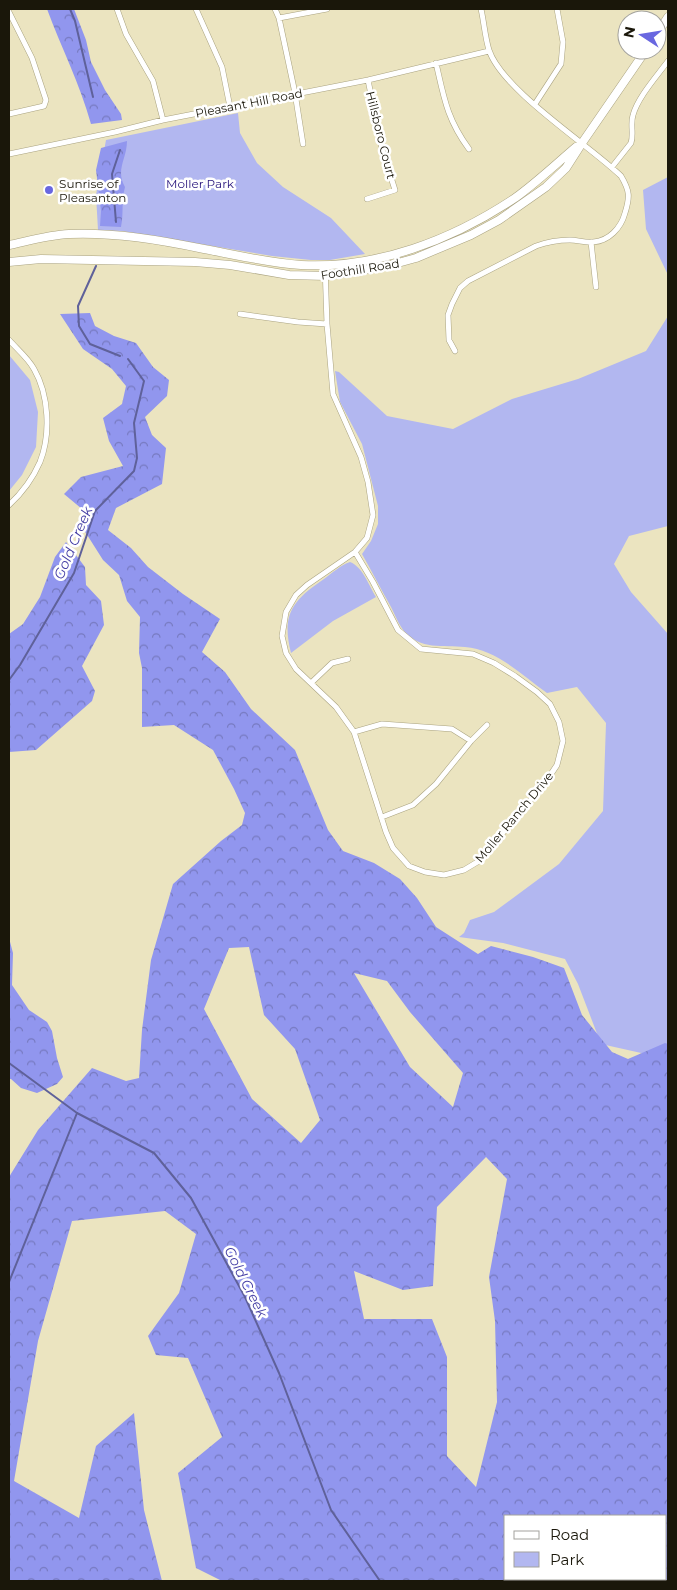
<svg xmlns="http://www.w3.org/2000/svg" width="677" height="1590" font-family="Montserrat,sans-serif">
<defs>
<pattern id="forest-crowns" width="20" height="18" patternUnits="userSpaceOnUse" patternTransform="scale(1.25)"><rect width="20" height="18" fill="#9196ee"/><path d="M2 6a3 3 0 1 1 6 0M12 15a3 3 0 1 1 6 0" fill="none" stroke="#7679bf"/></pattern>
</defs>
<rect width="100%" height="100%" fill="#ebe4c0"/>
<!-- green -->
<path fill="#b2b7f0" d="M238 113 240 133 257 163 283 187 331 218 365 254 330 260H311L272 256 122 231 98 230 96 195 106 140Z
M668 177V275L646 229 643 190Z
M668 316V526L629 536 614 564 631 592 668 634V1059L601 1044 578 984 565 959 503 943 459 937 464 933 470 920 494 912 559 864 603 811 606 723 577 687 547 693C523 676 496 649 465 647 443 645 420 650 404 631 399 625 395 615 391 607 381 589 372 572 362 554L371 541 378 524V506L362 444 340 402 335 371 339 372 387 416 453 429 512 399 578 379 646 351Z
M9 355 30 380 38 412 36 447 22 475 9 491Z
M350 562C363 567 369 586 376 597L333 621 291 653C281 614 293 600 324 579 332 573 341 565 350 562Z"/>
<!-- forest -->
<path fill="url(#forest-crowns)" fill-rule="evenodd" d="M47 9H74L86 40 91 62 105 90 121 114 122 120 91 124C80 84 61 47 47 9Z
M127 141C127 159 115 170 125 187 121 201 124 213 121 227L100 226 101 211 96 170 101 148Z
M90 313 95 326 114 336 136 343 153 367 169 380 167 396 145 417 152 435 166 448 162 484 116 508 108 530 131 548 148 567 183 594 220 619 202 652 225 672 251 709 295 750 328 830 343 851 374 863 400 879 417 898 436 927 478 954 491 946 533 957 564 968 582 1015 612 1052 628 1059 665 1043 668 1044V1581H222L196 1568 178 1473 222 1437 188 1358 156 1355 148 1336 179 1293 196 1234 165 1211 72 1221 38 1341 14 1481 79 1518 96 1446 134 1413 144 1510 162 1581H9V1177L38 1130 92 1068 126 1081 139 1078 142 1030 151 960 173 884 221 841 242 825 245 813 234 789 213 750 174 725 142 727V668L139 653 140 617 127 601 119 575 103 560 84 530 82 509 64 494 81 477 123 466 109 441 103 418 122 404 126 386 112 369 83 349 60 314ZM249 947 264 1015 295 1049 320 1120 301 1143 252 1099 204 1009 229 948ZM354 973 387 981 410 1012 463 1073 453 1107 410 1067ZM486 1157 507 1179 489 1277 495 1321 497 1402 476 1487 447 1456V1357L432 1319H364L354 1271 403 1290 433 1286 437 1207ZM666 1516V1579H506V1516Z
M66 542 85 567 86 585 101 601 104 625 82 666 95 691 92 701 36 750 9 752V634L23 624 40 597 55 557Z
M9 938 13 953 12 985 29 1010 47 1022 52 1031 57 1058 63 1077 57 1084 37 1093 21 1088 11 1079H9Z"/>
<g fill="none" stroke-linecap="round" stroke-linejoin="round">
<!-- stream -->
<path stroke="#5f619a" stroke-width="2" d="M70 9 75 21 93 97
M116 222 112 174 120 150
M96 266 78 306 79 326 90 344 120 356
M9 680 20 665 74 573 95 511 134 471 137 458 134 423 144 381 128 359
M9 1063 77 1113 154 1153 191 1198 245 1297 279 1373 331 1510 380 1581
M9 1282 77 1113"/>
<defs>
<path id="minor" d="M117 9 126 34 153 81 163 120
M196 9 222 67 230 107
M275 9 279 18 295 93 303 144
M9 12 32 58 46 100 44 106 9 114
M279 18 327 9
M436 63C444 98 447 119 469 149
M535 104 561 64 563 42 557 9
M9 154 115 132 163 120 368 80 489 51
M612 167 631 143C634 134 630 124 633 115 638 97 657 76 668 61
M367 199 395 190 382 149 368 80
M591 242 596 287
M325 265 327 324 333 394 361 457 368 482 373 515 367 538 355 552 307 585 296 595 286 612 282 636 286 653 296 669 336 707 354 732 386 832 393 848 409 866 425 872 444 875 464 870 479 861 545 783 557 765 563 741 559 722 550 704 537 692 515 676 494 663 473 654 421 649 398 630 373 582 355 552
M240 314 298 322 327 324
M9 340C17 349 28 358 34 369 49 395 51 434 40 462 33 478 22 493 9 505
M455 351 449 340 448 315 452 304 460 288 468 281 536 246C547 242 558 240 570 240 578 240 585 243 593 242 609 241 621 228 625 213 630 197 630 191 621 176 589 145 502 90 489 50 485 37 484 22 481 9
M311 683 332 663 348 659
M354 732 382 724 452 729 471 741
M382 817 413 805 436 784 471 741 487 725"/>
<path id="secondary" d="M657 34 668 17
M9 245C28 241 49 235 69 234 114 232 160 240 204 249 236 255 269 263 301 265 377 269 452 240 515 198 536 183 556 164 576 147
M9 262 41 259 195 262 230 265 289 275 326 276 387 266 416 258 471 235 499 220 546 187 566 168 582 143 646 50"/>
</defs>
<!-- minor casing -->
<use href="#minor" stroke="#aaa380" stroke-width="6"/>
<!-- secondary casing -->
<use href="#secondary" stroke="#aaa380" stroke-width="9"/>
<!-- minor -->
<use href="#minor" stroke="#fff" stroke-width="5"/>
<!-- secondary -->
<use href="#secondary" stroke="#fff" stroke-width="8"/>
</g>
<!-- markers -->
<circle fill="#6967e0" stroke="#fff" stroke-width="2" cx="49" cy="190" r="5"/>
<g text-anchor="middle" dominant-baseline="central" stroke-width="5" stroke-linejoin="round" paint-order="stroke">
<!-- street labels -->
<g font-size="12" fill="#1a170a" stroke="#fff">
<text transform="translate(249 103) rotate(-11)">Pleasant Hill Road</text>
<text transform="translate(381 135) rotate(76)">Hillsboro Court</text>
<text transform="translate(360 269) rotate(-9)">Foothill Road</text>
<text transform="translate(514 817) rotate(-50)">Moller Ranch Drive</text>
</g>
<!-- poi labels -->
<g font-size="12" fill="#1a170a" stroke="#fff" text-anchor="start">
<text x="59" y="183">Sunrise of<tspan x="59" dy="14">Pleasanton</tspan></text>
</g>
<!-- park labels -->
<g font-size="12" fill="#28157c" stroke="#fff">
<text x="200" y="183">Moller Park</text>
</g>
<!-- water labels -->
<g font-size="14" font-style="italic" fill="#453fa5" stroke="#fff">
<text transform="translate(73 543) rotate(-67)">Gold Creek</text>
<text transform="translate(246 1282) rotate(63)">Gold Creek</text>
</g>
</g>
<!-- border -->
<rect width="677" height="1590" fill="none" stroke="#1a170a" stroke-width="20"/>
<!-- legend -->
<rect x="504" y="1515" width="162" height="65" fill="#ffffff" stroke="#a3a29d"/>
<rect x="514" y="1531" width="25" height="8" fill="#ffffff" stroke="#a3a29d"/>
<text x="550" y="1540" font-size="15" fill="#1a170a">Road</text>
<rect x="514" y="1552" width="25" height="15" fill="#b2b7f0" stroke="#a3a29d"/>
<text x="550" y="1565" font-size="15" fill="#1a170a">Park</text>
<!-- north arrow -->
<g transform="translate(642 35) rotate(282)"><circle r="24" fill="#ffffff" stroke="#a3a29d"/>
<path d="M0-4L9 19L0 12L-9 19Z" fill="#6967e0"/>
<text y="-8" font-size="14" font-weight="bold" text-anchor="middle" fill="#1a170a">N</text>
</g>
</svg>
